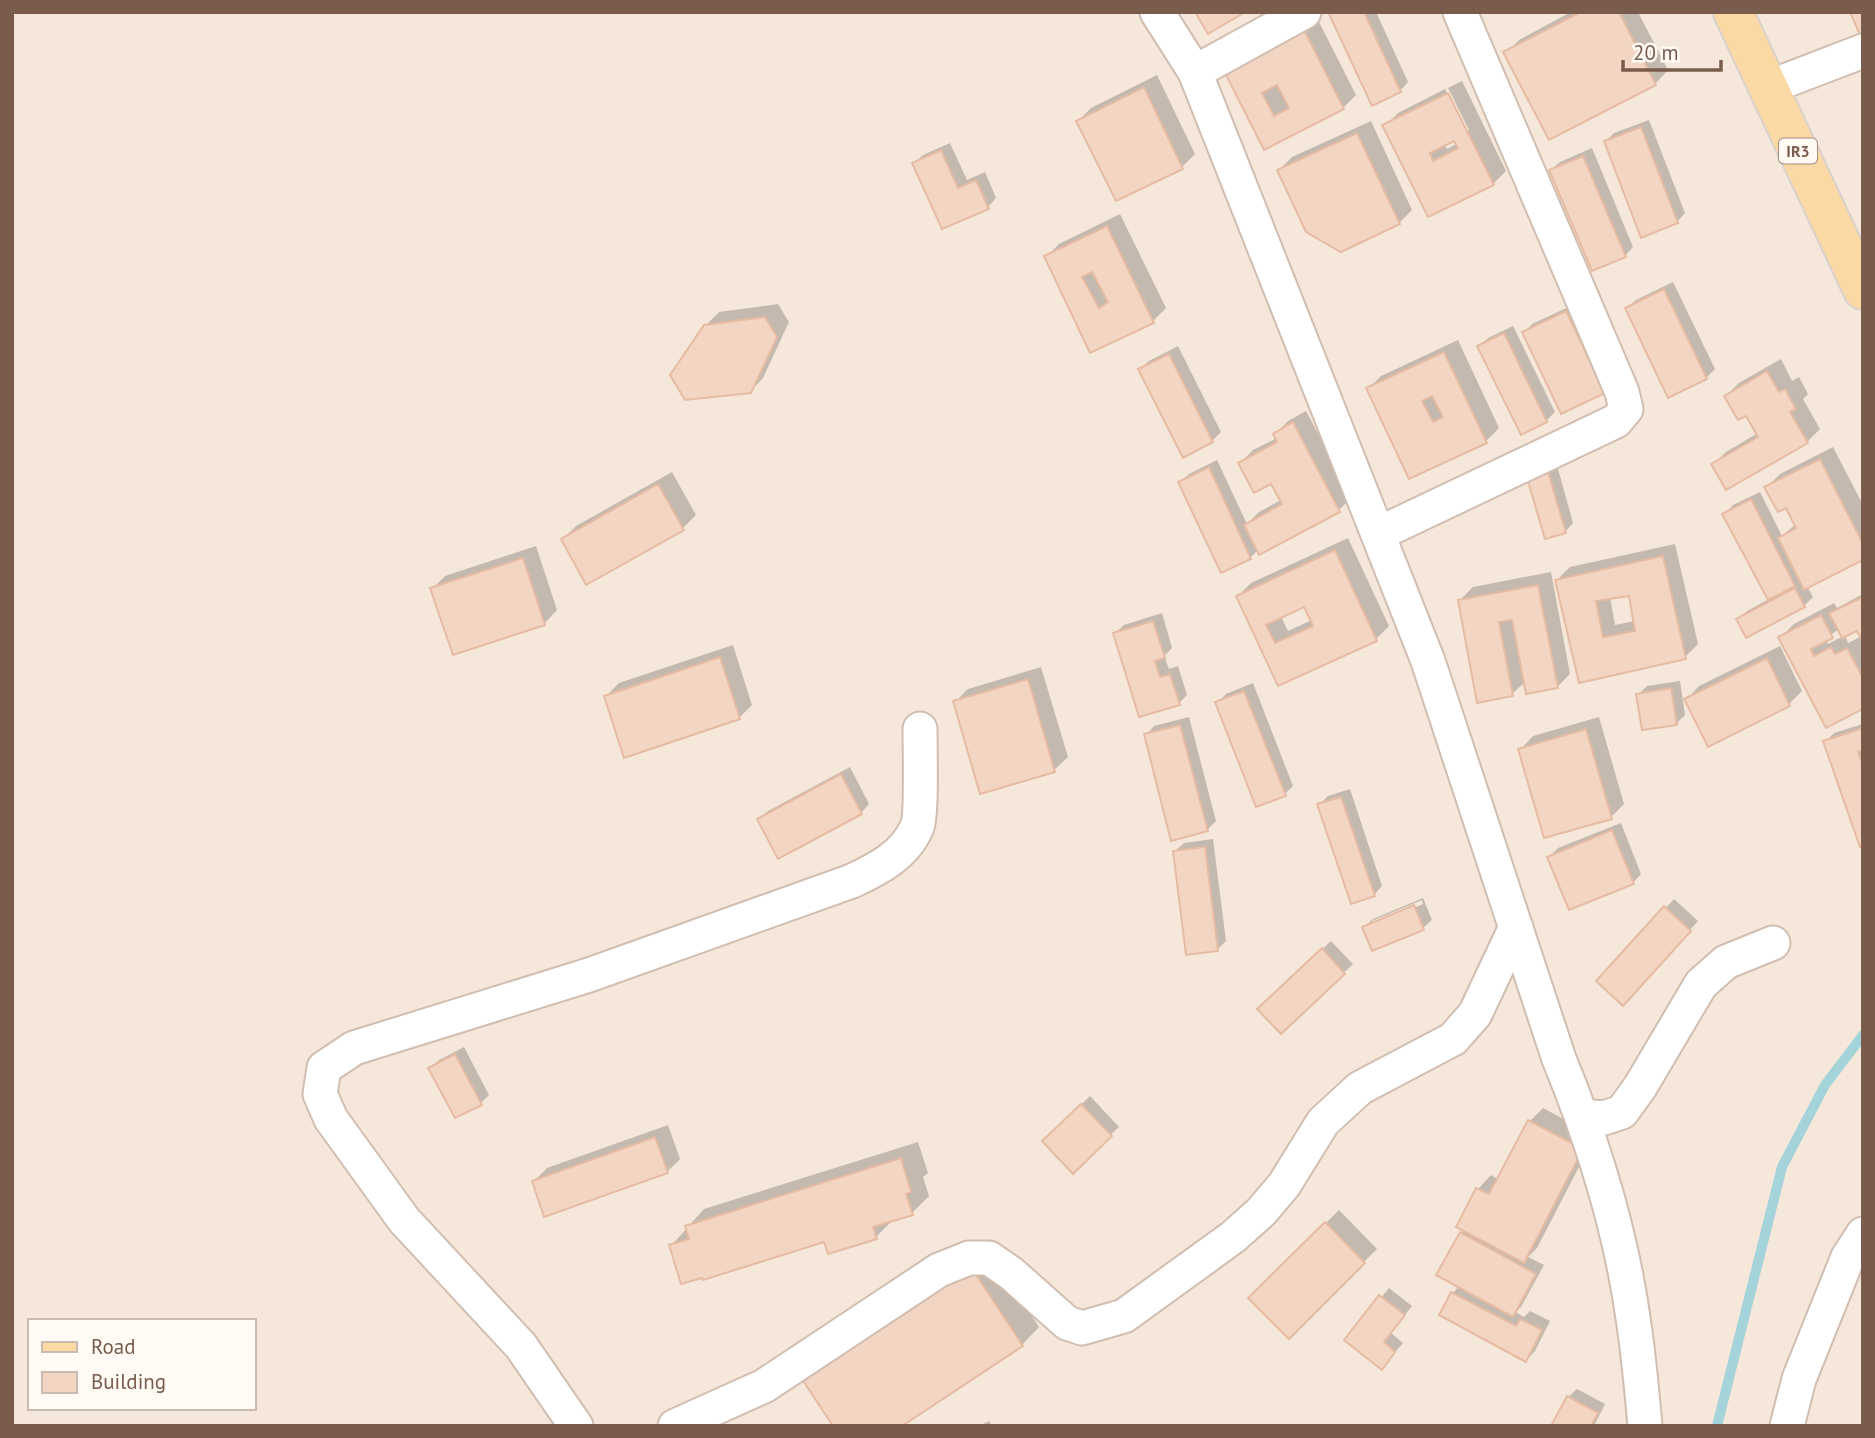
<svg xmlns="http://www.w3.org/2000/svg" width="1875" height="1438" font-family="'PT Sans',sans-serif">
<rect width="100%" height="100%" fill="#fdf6ec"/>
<!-- residential -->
<path fill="#f5e8da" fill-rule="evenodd" d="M12 12H1863V1426H12ZM30 1321H254V1408H30Z"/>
<!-- shadow -->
<path fill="#0003" fill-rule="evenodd" d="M1333 12H1376L1408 82 1400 91Z
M1571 12H1638L1668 70 1655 84 1506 53 1519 40Z
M1315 14 1356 95 1343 108 1265 148 1224 67Z
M1157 75 1195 154 1182 167 1116 199 1078 121 1091 108Z
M1462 81 1506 171 1493 184 1429 215 1385 126 1398 113 1445 89 1465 130H1469L1448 88ZM1455 139 1458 143 1447 149 1444 144Z
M1649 120 1685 213 1677 222 1606 141 1614 133Z
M1371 121 1412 210 1399 223 1279 170 1292 157Z
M950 143 967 180 985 172 996 198 988 207 914 163 923 155Z
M1592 148 1633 247 1625 256 1551 170 1560 162Z
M1120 214 1166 308 1153 321 1091 351 1046 257 1059 244Z
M1673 282 1715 369 1706 378 1627 308 1636 300Z
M778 304 789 322 763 378 750 392 705 326 719 312Z
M1575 304 1604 391 1524 333 1532 324Z
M1513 326 1555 412 1546 421 1480 346 1488 338Z
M1458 340 1499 428 1486 441 1409 477 1368 389 1381 376Z
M1178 346 1221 432 1212 441 1184 456 1140 369 1149 361Z
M1781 359 1792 381 1799 377 1808 394 1803 399 1820 429 1807 442 1713 465 1726 452 1758 433 1747 414 1726 396 1739 383Z
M1306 411 1352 497 1339 510 1258 550 1250 558 1180 482 1189 474 1217 460 1247 524 1259 512 1281 500 1271 482 1240 463 1253 450 1277 438 1275 434 1288 421Z
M1833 447 1863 505V558L1807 586 1813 597 1804 606 1738 619 1747 611 1769 599 1725 514 1733 505 1760 492 1782 536 1796 524 1787 506 1767 487 1780 474Z
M1557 465 1573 523 1565 532 1529 478Z
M672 472 696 515 683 528 563 539 576 526Z
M1348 538 1389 626 1376 639 1279 684 1238 596 1251 583ZM1305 605 1312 620 1288 631 1281 616Z
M1675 544 1698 644 1685 657 1580 681 1557 580 1570 567ZM1630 594 1635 621 1615 625 1610 597Z
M536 546 557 610 544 624 432 589 445 576Z
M1551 572 1570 674 1557 687 1526 681 1512 694 1460 600 1473 587Z
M1863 594V707L1781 637 1794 624 1834 603 1837 608ZM1858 628 1862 636 1848 643 1845 635ZM1839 629 1843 636 1828 644 1825 639Z
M1162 613 1172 648 1164 656 1169 669 1178 666 1187 695 1179 703 1115 633 1124 625Z
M733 645 752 705 739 718 606 696 619 683Z
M1780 646 1802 691 1789 704 1708 744 1686 700 1699 686Z
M1041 667 1068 757 1054 770 982 792 955 702 968 689Z
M1680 681 1685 715 1677 723 1638 695 1647 686Z
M1253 683 1293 786 1285 794 1217 703 1226 694Z
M1189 717 1216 821 1207 830 1146 735 1154 726Z
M1599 717 1624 804 1611 817 1520 750 1533 736Z
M1863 724V844L1825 742 1834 733Z
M850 767 869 804 861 813 759 819 768 811Z
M1350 789 1382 886 1374 895 1319 805 1328 796Z
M1621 823 1641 874 1633 883 1549 857 1558 848Z
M1213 839 1226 941 1217 950 1175 851 1184 843Z
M1423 898 1432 920 1423 928 1364 927 1373 919ZM1422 900 1423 904 1372 925V921Z
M1674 899 1698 921 1631 995 1599 981Z
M1331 941 1353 964 1281 1032 1259 1009Z
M464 1047 489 1095 481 1103 430 1068 439 1060Z
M1090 1096 1119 1127 1073 1171 1044 1141Z
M1543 1108 1595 1136 1537 1248 1528 1257 1544 1265 1521 1307 1515 1312 1524 1317 1530 1311 1550 1321 1535 1351 1526 1360 1453 1293 1459 1286 1461 1233 1464 1230 1458 1227 1478 1189 1491 1175 1499 1180 1530 1121Z
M668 1125 680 1159 667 1172 534 1181 547 1168Z
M918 1142 928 1173 923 1177 929 1196 912 1213 893 1220 876 1237 671 1246 704 1209Z
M1339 1210 1377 1249 1289 1337 1251 1298Z
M987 1248 1039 1327 1022 1345 802 1376Z
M1389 1288 1412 1306 1391 1333 1403 1343 1381 1368 1346 1340Z
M1577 1389 1605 1404 1594 1426H1553L1568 1397Z
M989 1421 992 1426H980Z"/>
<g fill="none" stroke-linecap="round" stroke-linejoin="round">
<!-- stream -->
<path stroke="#a5d3da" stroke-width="10" d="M1717 1426 1782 1167 1825 1085 1863 1035"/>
</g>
<!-- building -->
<path fill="#f3d5c3" stroke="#e6bba3" stroke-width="2" fill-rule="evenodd" d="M1195 12H1245L1208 34Z
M1333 12H1364L1401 92 1372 106 1329 14Z
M1581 12H1619L1656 85 1549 140 1503 52Z
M1850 12H1863V33L1860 35Z
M1302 26 1344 109 1264 150 1222 67ZM1277 85 1289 108 1274 116 1262 93Z
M1144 87 1183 169 1116 201 1076 121Z
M1448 93 1494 185 1428 217 1382 125ZM1454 141 1458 148 1433 161 1430 153Z
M1641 127 1678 223 1641 238 1604 141Z
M1357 133 1400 224 1341 252 1306 232 1277 170Z
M941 150 958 188 976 180 989 209 942 229 912 163Z
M1583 156 1626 257 1592 271 1549 170Z
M1107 226 1154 323 1090 353 1044 256ZM1092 272 1108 302 1099 308 1082 277Z
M1664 289 1707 379 1668 398 1625 308Z
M1566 311 1605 393 1561 414 1522 332Z
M765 317 777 337 751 393 685 400 670 375 704 325Z
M1504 333 1547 422 1521 435 1477 346Z
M1444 352 1487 443 1409 479 1366 388ZM1432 396 1443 417 1433 422 1422 401Z
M1169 354 1213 442 1183 458 1138 369Z
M1767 371 1779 392 1785 389 1796 409 1790 412 1808 443 1726 490 1711 464 1758 437 1746 416 1738 420 1724 396Z
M1293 422 1340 512 1259 555 1244 525 1282 504 1271 484 1254 493 1238 463 1277 442 1273 434Z
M1820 459 1863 544V560L1804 590 1778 538 1796 528 1786 508 1778 512 1764 487Z
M1209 467 1251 559 1221 573 1178 482Z
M1548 472 1566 533 1545 539 1527 478Z
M658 484 684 530 586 585 561 539Z
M1751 499 1795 586 1768 600 1722 514Z
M1335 550 1377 641 1278 686 1236 596ZM1304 607 1313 626 1275 643 1266 625Z
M1663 556 1686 659 1579 683 1555 580ZM1629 596 1635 631 1603 637 1596 601Z
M523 558 545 625 453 655 430 588Z
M1538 585 1558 688 1526 694 1512 620 1499 622 1513 696 1477 703 1458 600Z
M1795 588 1805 607 1746 638 1736 619Z
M1863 597V642L1857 631 1842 638 1829 613Z
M1821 615 1833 638 1811 649 1814 656 1831 647 1835 654 1847 648 1863 678V709L1826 728 1778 637Z
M1153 621 1165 658 1155 661 1160 677 1170 674 1180 705 1139 717 1113 633Z
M720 657 740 719 624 758 604 696Z
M1767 658 1790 706 1708 747 1684 699Z
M1028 679 1055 772 980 794 953 701Z
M1671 688 1677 725 1642 730 1636 694Z
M1244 691 1286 796 1256 807 1215 702Z
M1180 725 1208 831 1171 841 1144 734Z
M1863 728V751L1858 752 1863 765V846L1860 847 1823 741Z
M1586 729 1612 819 1544 838 1518 749Z
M841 774 862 814 778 859 757 819Z
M1341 797 1375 896 1351 904 1317 804Z
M1612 830 1634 884 1569 910 1547 857Z
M1205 847 1218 951 1186 955 1173 851Z
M1414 905 1424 930 1372 951 1362 927Z
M1664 906 1691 931 1623 1006 1596 981Z
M1322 948 1345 974 1281 1034 1257 1009Z
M455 1054 482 1105 455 1118 428 1068Z
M1081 1104 1112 1136 1073 1174 1042 1141Z
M1528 1120 1583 1149 1524 1263 1456 1227 1476 1188 1489 1194Z
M655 1137 668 1173 544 1217 532 1181Z
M901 1158 911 1192 906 1194 913 1215 873 1227 877 1239 828 1254 824 1242 703 1280 702 1278 681 1284 669 1245 689 1239 685 1226Z
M1325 1222 1365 1263 1289 1339 1248 1298Z
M1460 1232 1536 1274 1513 1317 1436 1275Z
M969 1264 1023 1346 902 1426H833L800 1376Z
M1451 1292 1516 1326 1520 1319 1542 1330 1526 1362 1439 1315Z
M1379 1295 1405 1315 1384 1342 1395 1352 1382 1370 1344 1340Z
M1567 1396 1598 1413 1591 1426H1551Z"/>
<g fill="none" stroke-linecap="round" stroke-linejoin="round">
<defs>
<path id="minor" d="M1157 12 1195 72 1428 661 1559 1059C1594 1144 1622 1234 1634 1325 1639 1358 1642 1392 1645 1426
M1195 72 1304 12
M1769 87 1863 51
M1378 534 1616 421 1626 409 1622 392 1460 12
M1582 1116 1604 1118 1622 1112 1640 1087 1701 984 1726 962 1773 943
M576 1426 521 1346 404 1220 331 1119 320 1094 324 1068 354 1048 589 975 852 881C878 869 905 855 917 827 922 815 920 747 920 729
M675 1426 764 1386 939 1270 969 1258H989L1012 1274 1067 1323 1082 1328 1124 1316 1233 1237 1261 1212 1284 1185 1323 1122 1360 1088 1453 1039 1475 1014 1516 927
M1787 1426 1799 1379 1848 1257 1863 1234"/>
<path id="major" d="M1733 12 1863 290"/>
</defs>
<!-- minor casing -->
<use href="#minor" stroke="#d1beb0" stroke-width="37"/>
<!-- major casing -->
<use href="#major" stroke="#dad1cd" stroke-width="42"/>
<!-- minor -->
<use href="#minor" stroke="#fff" stroke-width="33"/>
<!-- major -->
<use href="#major" stroke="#fbd9a5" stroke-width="38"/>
</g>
<g text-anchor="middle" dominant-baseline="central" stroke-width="7" stroke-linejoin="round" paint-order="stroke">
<!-- shield labels -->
<rect fill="#fffaf3" stroke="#a28b7f" stroke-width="2" x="1779" y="138.5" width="38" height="25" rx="5"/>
<g font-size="16" font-weight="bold" fill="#7a5c4d">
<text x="1798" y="151">IR3</text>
</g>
</g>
<!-- border -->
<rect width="1875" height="1438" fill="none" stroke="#7a5c4d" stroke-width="28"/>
<!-- legend -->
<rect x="28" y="1319" width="228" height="91" fill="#fffaf3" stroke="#cabbb1" stroke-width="2"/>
<rect x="42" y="1342" width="35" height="10" fill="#fbd9a5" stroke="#cabbb1" stroke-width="2"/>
<text x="91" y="1354" font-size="21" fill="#7a5c4d">Road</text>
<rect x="42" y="1372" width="35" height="21" fill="#f3d5c3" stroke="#cabbb1" stroke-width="2"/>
<text x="91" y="1389" font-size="21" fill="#7a5c4d">Building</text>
<!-- scale -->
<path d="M1623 60v10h98v-10" fill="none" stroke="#7a5c4d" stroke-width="3.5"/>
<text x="1633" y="60" font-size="21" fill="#7a5c4d" stroke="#fffaf3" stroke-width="5" paint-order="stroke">20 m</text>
</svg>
